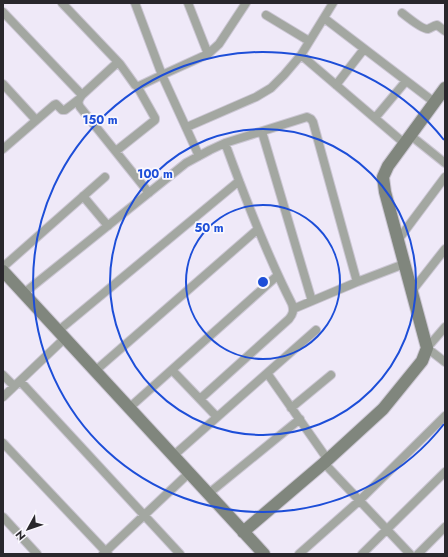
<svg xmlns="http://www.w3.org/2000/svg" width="448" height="557" font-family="Jost,sans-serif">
<rect width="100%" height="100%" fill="#efe9f8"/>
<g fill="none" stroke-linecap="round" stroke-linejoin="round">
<defs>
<path id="street" d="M62 3 120 64 135 85 139 86 162 75 208 54 219 44 246 3
M135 3 162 75 199 156
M188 3 208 54
M3 12 82 95
M402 13C407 17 423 30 428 29 431 28 433 26 437 25L445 31
M266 15 309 41
M324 18 434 102
M301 55 404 143
M118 62 82 95C79 99 77 102 80 107L149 193
M3 84 36 120
M336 85 364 49
M375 118 406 81
M187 127 256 97 271 88 284 75 301 55 333 3
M262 132 312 301
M410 135 445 163
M3 149 54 105 56 104 62 110H65L78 100
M116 151 155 120V118L137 86
M83 196 108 226
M398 240 445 177
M3 267 105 177
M412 291 445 249
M24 293 186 163 210 150 225 143 307 117 311 119 313 122 357 282
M293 309 357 282 404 264
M445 327 427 348 445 362
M58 331 239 181
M172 370 217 417
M95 371 258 229
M267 373 328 460
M3 375 14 386
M20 381 180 554
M3 397 65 338
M200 399 289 319C293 314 294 311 292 304 266 253 245 198 225 143
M129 408 277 276
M291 408 331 375
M3 443 108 554
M173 456 316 330
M324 463 410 554
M208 494 300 419
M3 517 37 554
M103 554 189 473
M299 554 359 501 445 416
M362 554 445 472
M418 554 445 527"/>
<path id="secondary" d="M3 271 264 554
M243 532 324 463 383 409 422 361 427 348 385 192 383 177 388 166 445 88"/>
</defs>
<!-- street casing -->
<use href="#street" stroke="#cbc6d3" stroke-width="10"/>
<!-- secondary casing -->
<use href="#secondary" stroke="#cbc6d3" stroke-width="14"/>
<!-- street -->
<use href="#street" stroke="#a3a7a1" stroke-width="8"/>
<!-- secondary -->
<use href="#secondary" stroke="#80867d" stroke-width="12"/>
</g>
<!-- distance rings -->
<g fill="none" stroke="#1d4ed8" stroke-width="2">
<circle cx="263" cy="282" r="77"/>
<circle cx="263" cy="282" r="153"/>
<path d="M444 424A230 230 0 1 1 444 140"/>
</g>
<circle cx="263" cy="282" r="6" fill="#1d4ed8" stroke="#faf8fe" stroke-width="2"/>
<g font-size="12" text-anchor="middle" font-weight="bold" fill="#1d4ed8" stroke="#faf8fe" stroke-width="3.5" stroke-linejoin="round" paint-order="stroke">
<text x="100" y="124">150 m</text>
<text x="155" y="178">100 m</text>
<text x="209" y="232">50 m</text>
</g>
<!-- border -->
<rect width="448" height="557" fill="none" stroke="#29272c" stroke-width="8"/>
<!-- north arrow -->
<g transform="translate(28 529) rotate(230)" stroke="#faf8fe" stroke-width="3" paint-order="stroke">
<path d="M0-3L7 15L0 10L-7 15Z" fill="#29272c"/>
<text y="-6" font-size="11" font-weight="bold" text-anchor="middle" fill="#29272c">N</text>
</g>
</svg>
